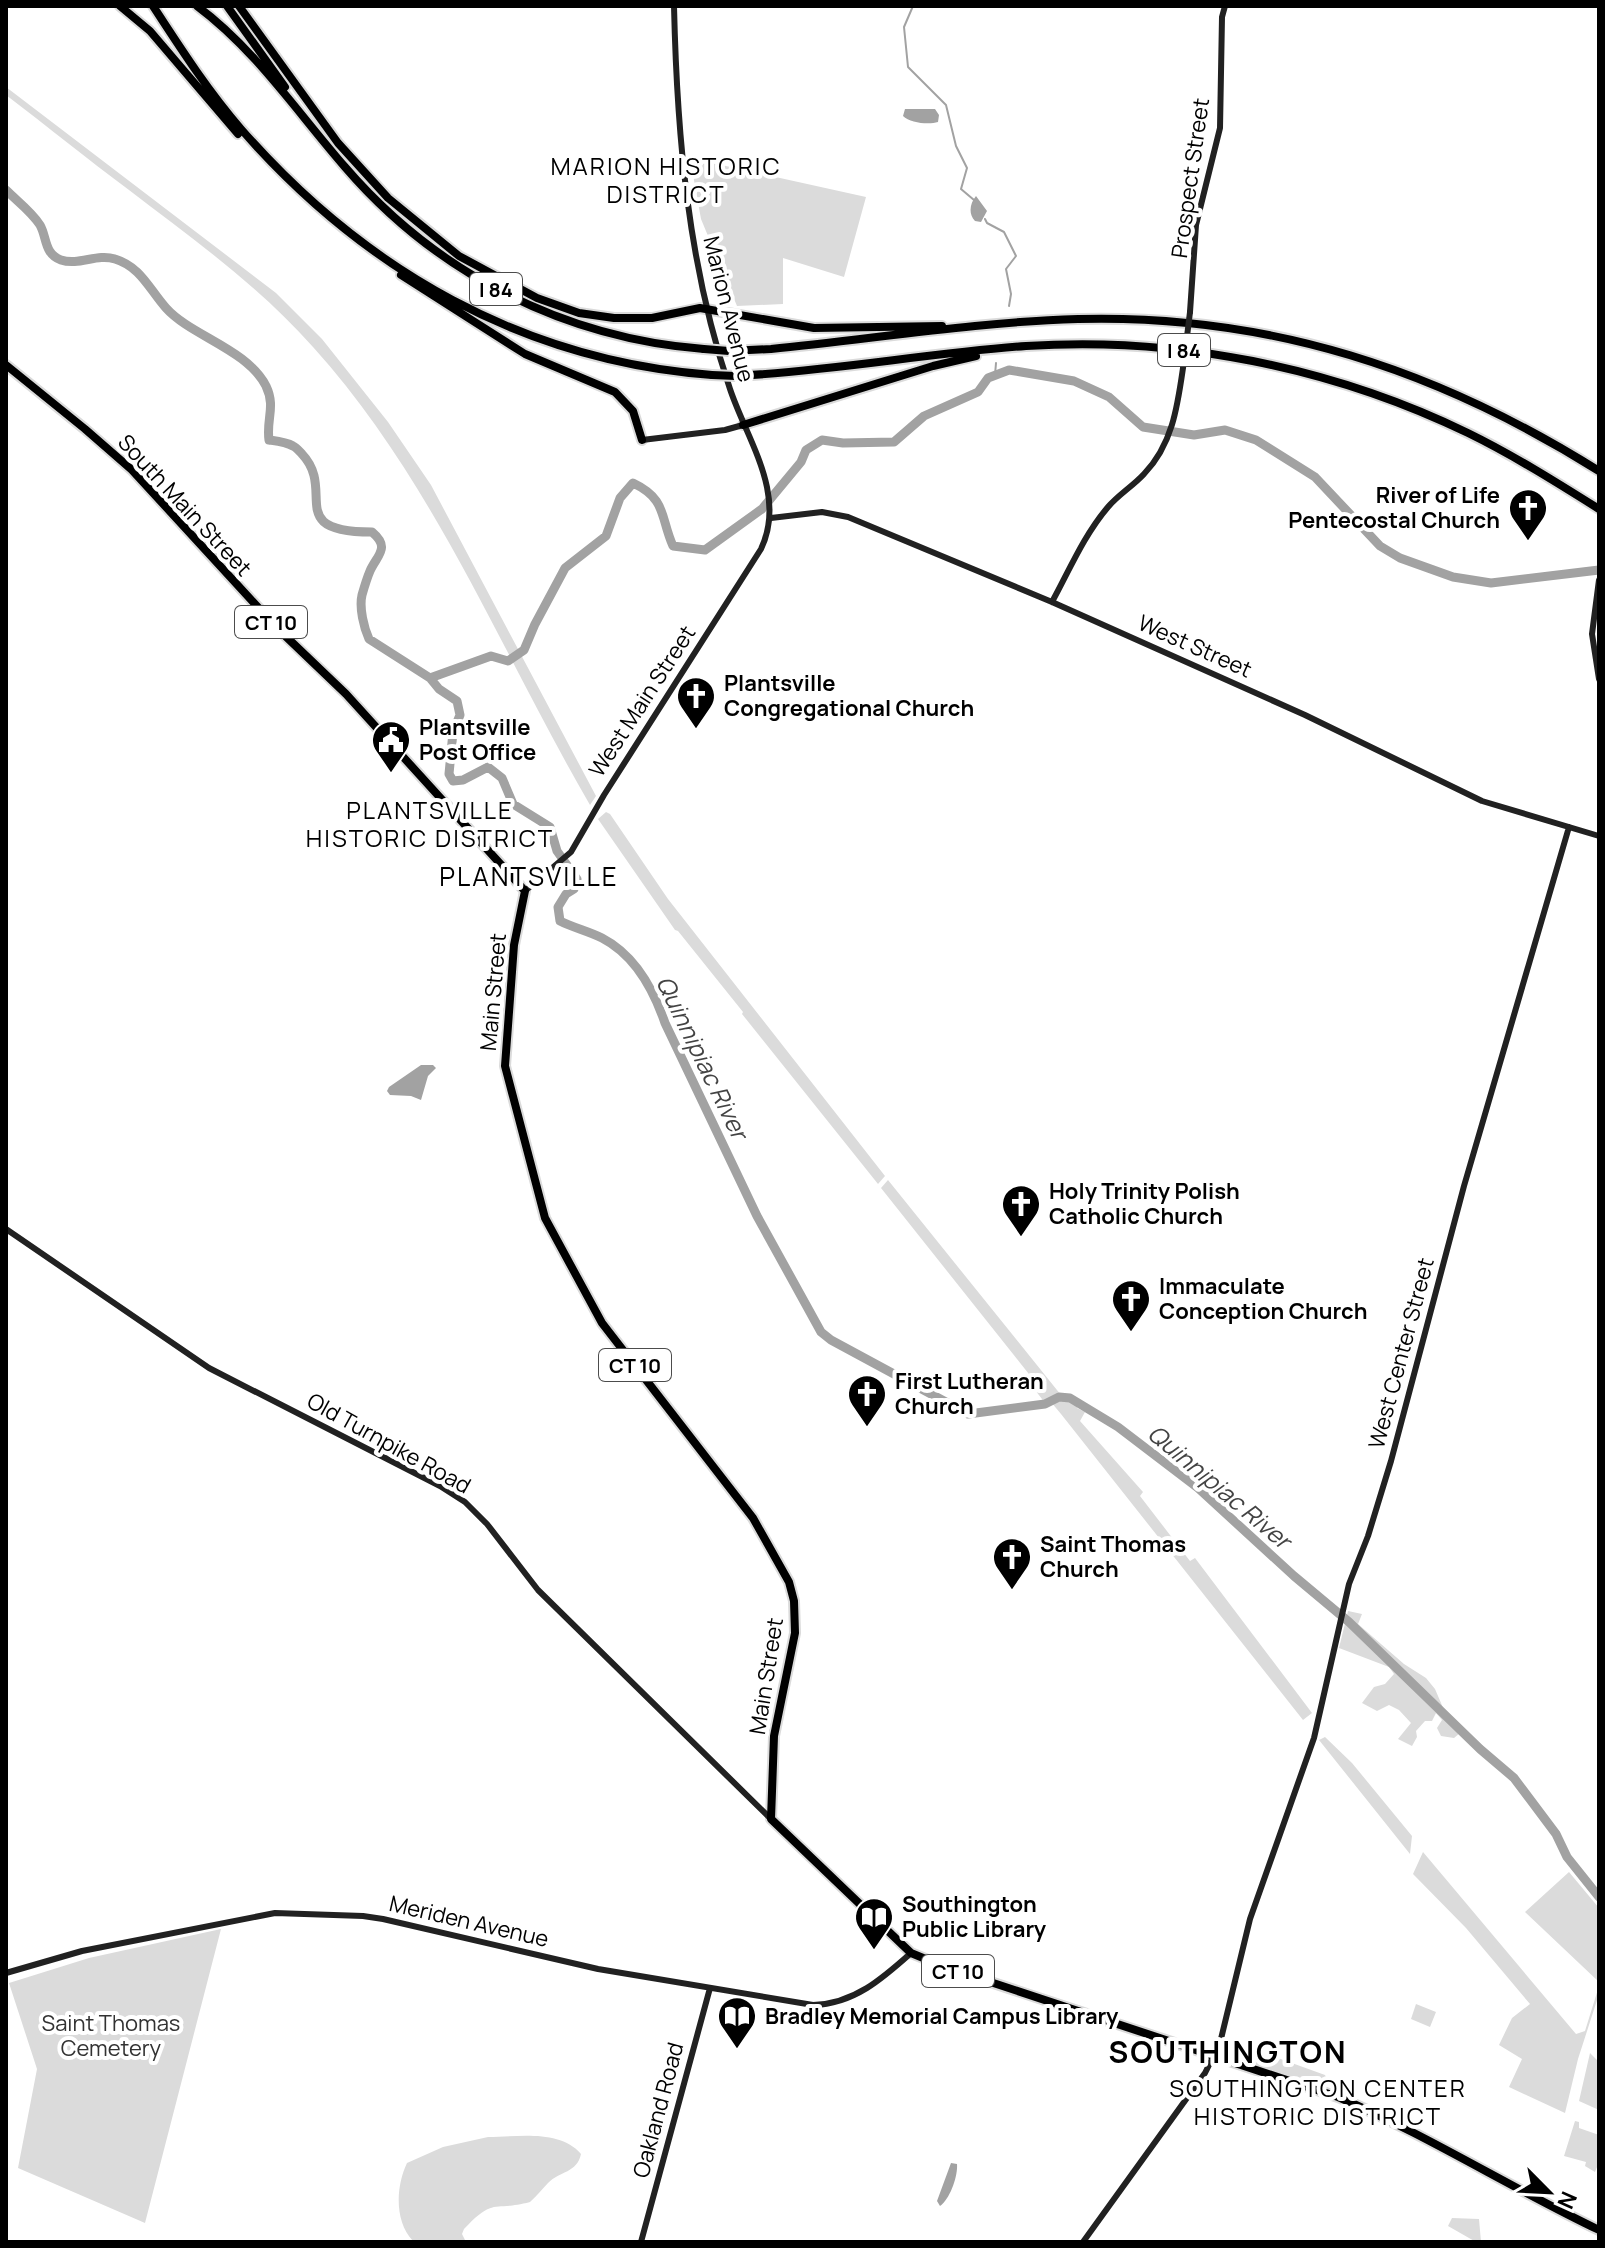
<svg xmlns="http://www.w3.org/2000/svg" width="1605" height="2248" font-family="Manrope,sans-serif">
<rect width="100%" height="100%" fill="#fff"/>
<!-- green -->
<path fill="#dbdbdb" d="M6 87 276 293 322 339 388 422 431 485 596 796 590 805C500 650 434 481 313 347 259 286 193 239 129 190 86 158 48 127 6 95Z
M690 158 866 197 844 277 783 258V304L737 306 701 219Z
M606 812 610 814 668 899 885 1176 878 1184 742 1014 743 1012 678 931 675 930 598 819Z
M888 1180 1065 1400 1069 1398 1079 1404 1077 1408 1085 1412 1080 1421 1143 1492 1140 1496 1190 1561 1195 1558 1312 1713 1303 1720 1061 1414 1051 1402 1045 1403 1032 1386 1036 1383 881 1188Z
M1348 1611 1362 1614 1358 1624 1404 1664 1426 1678 1435 1689 1444 1710 1483 1746 1479 1753 1460 1733 1454 1738 1441 1736 1437 1728 1442 1720 1436 1713 1432 1721H1425L1416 1731 1417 1737 1412 1746 1398 1739 1411 1723 1399 1710 1389 1705 1377 1711 1362 1703 1374 1687 1385 1684 1394 1674 1389 1667 1339 1648Z
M1325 1737 1352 1763 1412 1836 1410 1854 1319 1740Z
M1423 1852 1576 2034 1585 2031 1599 1986V1994L1578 2059 1565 2113 1509 2087 1522 2059 1499 2045 1512 2018 1530 2004 1466 1928 1413 1874Z
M1569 1872 1599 1908V1982L1525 1912Z
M221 1929 145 2223 18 2168 37 2069 9 1983 89 1958Z
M1416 2004 1436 2012 1430 2027 1411 2019Z
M1228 2048 1278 2058 1325 2075 1328 2081 1322 2086 1227 2055Z
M1590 2053 1599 2062V2110L1579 2101Z
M1575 2121 1579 2122V2128L1599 2135V2162L1595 2172 1585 2166 1586 2162 1564 2156Z
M488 2137C517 2137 560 2129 581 2154 577 2173 560 2171 548 2183 542 2189 537 2196 530 2202 493 2212 495 2196 464 2229L462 2234 466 2242 413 2241C394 2221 396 2186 407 2163L443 2147Z
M1452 2218 1479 2219 1481 2242H1476L1448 2226Z"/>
<!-- water -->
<path fill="#a2a2a2" d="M905 109H935L939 115 938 122C929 125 910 123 903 116Z
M976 196 987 211 981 222 975 221C968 214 970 203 976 196Z
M421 1065H433L436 1068 428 1076 421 1100 411 1096 390 1095 387 1091 389 1087Z
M951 2163 957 2164C958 2176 950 2199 940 2206L937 2201Z"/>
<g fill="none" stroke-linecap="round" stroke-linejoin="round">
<!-- stream -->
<path stroke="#a2a2a2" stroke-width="2" d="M913 6 904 27 908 67 946 105 956 146 967 168 961 189 974 200
M985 219 987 223 1004 232 1016 256 1006 269 1011 294 1009 306
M995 375 996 363"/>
<!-- river -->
<path stroke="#a2a2a2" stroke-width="9" d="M6 190C17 201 32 212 40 225 47 237 44 254 61 260 79 266 97 253 115 259 141 267 149 289 166 308 191 336 247 349 266 386 276 407 266 419 269 440 276 441 286 442 293 446 296 447 300 452 302 454 337 491 283 532 372 532 391 548 377 555 370 571 367 578 364 588 362 595 359 608 364 628 369 639L430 678 439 689 457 701 460 715 453 732 449 774 453 781 463 780 488 767 502 778 513 804 550 827 557 851 577 879 574 889 566 894 558 907 560 921C574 928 588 931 602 938 635 955 653 988 665 1023L757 1216 821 1332 831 1340 968 1414 1045 1404 1059 1397 1070 1398 1118 1427 1198 1488 1294 1576 1349 1622 1480 1749 1514 1778 1556 1834 1567 1857 1599 1897
M430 678 491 656 508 661 524 650 535 624 565 568 606 536 620 498 633 483C667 499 660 517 673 546L705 550 762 509 801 462 806 450 822 440 843 443 894 442 924 416 978 392 988 378 1009 370 1074 381 1109 397 1143 427 1194 435 1225 430 1256 440 1315 477 1380 546 1400 558 1453 577 1491 583 1599 570"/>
<defs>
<path id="highway" d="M120 6 150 31 238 134
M153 6C181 49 208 91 241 129 365 271 524 361 712 375
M197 6C256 50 297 112 345 167 437 274 564 338 704 349
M227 6 285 87
M239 6 338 143 388 198 459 256 537 298 579 313 614 318H652L700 308 814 328 942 326
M401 275 525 354 615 392 633 411 642 440
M729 351 771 349C873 339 975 322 1078 319 1270 314 1438 370 1599 471
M6 365 85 429 132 470 277 628 346 694 525 891 514 945 505 1066 545 1218 602 1323 753 1518 789 1582 794 1601 795 1633 774 1736 771 1819 911 1953 945 1967 1338 2097C1427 2135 1511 2188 1599 2230
M736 376C833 371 929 353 1026 346 1177 336 1332 367 1468 433 1513 455 1556 482 1599 509
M743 425 933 366 976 356"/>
</defs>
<!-- highway casing -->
<use href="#highway" stroke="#dbdbdb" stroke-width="12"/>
<!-- secondary -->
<path stroke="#212121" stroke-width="6" d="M1190 312 1196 225 1220 128 1222 17 1225 6
M642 440 725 430 743 425
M771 518 822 512 848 517 1052 602 1305 715 1482 801 1599 836
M1599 580 1592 634 1599 679
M1052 602C1069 571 1084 535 1108 507 1118 495 1133 486 1144 474 1174 443 1178 402 1184 361
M525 891 571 852 604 795 761 549C787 494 747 440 730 389 688 265 677 136 674 6
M6 1229 209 1368 440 1486 465 1502 487 1524 538 1590 771 1819
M6 1973 82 1951 275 1913 363 1916 383 1919 598 1969 813 2005C854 2004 883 1978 911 1953
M641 2242 710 1988
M1083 2242 1205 2073 1220 2043 1250 1919 1314 1738 1349 1584 1368 1536 1391 1461 1464 1186 1569 827"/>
<!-- highway -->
<use href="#highway" stroke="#000" stroke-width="8"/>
<defs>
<path id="highway-bridge" d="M704 349 729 351
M712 375 736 376"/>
</defs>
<!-- highway-bridge casing -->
<use href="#highway-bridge" stroke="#dbdbdb" stroke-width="12" stroke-linecap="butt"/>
<!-- secondary-bridge -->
<path stroke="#212121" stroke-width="6" d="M1184 361 1190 312"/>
<!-- highway-bridge -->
<use href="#highway-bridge" stroke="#000" stroke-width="8"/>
</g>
<!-- icons -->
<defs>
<symbol id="church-pin" viewBox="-11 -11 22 30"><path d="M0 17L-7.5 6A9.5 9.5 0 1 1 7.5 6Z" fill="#000" stroke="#fff"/><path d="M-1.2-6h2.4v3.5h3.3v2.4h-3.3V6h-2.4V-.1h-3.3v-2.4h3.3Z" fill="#fff"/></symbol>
<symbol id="civic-pin" viewBox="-11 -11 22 30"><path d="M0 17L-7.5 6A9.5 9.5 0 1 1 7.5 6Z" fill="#000" stroke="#fff"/><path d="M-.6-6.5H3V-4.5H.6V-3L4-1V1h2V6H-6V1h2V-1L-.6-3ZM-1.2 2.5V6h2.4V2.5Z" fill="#fff"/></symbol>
<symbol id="library-pin" viewBox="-11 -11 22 30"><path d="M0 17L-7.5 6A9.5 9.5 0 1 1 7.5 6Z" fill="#000" stroke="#fff"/><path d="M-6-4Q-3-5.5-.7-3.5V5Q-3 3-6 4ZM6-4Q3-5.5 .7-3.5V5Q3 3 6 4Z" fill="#fff"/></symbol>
</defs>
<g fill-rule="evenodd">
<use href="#church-pin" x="1506" y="486" width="44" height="60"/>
<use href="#church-pin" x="674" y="674" width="44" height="60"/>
<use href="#civic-pin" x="369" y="718" width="44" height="60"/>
<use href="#church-pin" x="999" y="1182" width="44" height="60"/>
<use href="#church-pin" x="1109" y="1277" width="44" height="60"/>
<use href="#church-pin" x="845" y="1372" width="44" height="60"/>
<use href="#church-pin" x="990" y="1535" width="44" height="60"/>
<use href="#library-pin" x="852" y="1895" width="44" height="60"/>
<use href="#library-pin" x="715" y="1994" width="44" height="60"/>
</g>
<g text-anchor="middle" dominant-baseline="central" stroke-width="8" stroke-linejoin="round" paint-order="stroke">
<!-- shield labels -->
<g fill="#fff" stroke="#4c4c4c" stroke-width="2">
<rect x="470" y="273" width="52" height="32" rx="6"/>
<rect x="1158" y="334" width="52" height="32" rx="6"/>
<rect x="235" y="606" width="72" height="32" rx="6"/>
<rect x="599" y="1349" width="72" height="32" rx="6"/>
<rect x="922" y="1955" width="72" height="32" rx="6"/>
</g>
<g font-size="20" font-weight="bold" fill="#000">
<text x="496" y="289">I 84</text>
<text x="1184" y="350">I 84</text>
<text x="271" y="622">CT 10</text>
<text x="635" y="1365">CT 10</text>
<text x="958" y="1971">CT 10</text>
</g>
<!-- street labels -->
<g font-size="22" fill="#000" stroke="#fff">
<text transform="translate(1190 178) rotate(-82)">Prospect Street</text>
<text transform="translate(729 309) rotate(76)">Marion Avenue</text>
<text transform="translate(185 505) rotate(47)">South Main Street</text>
<text transform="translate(1195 646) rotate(24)">West Street</text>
<text transform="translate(642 701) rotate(-57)">West Main Street</text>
<text transform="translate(493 992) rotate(-85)">Main Street</text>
<text transform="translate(1401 1353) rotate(-75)">West Center Street</text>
<text transform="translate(389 1443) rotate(29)">Old Turnpike Road</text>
<text transform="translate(766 1676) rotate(-81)">Main Street</text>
<text transform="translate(469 1921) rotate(13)">Meriden Avenue</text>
<text transform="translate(658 2110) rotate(-75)">Oakland Road</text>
</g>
<!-- poi labels -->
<g font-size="22" font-weight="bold" fill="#000" stroke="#fff" text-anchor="start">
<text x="1500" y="495" text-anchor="end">River of Life<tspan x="1500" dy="25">Pentecostal Church</tspan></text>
<text x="724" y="683">Plantsville<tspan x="724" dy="25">Congregational Church</tspan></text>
<text x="419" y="727">Plantsville<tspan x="419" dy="25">Post Office</tspan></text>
<text x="1049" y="1191">Holy Trinity Polish<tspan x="1049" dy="25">Catholic Church</tspan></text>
<text x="1159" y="1286">Immaculate<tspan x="1159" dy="25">Conception Church</tspan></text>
<text x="895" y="1381">First Lutheran<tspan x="895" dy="25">Church</tspan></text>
<text x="1040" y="1544">Saint Thomas<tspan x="1040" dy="25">Church</tspan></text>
<text x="902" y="1904">Southington<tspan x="902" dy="25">Public Library</tspan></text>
<text x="765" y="2016">Bradley Memorial Campus Library</text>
</g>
<!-- park labels -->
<g font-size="22" fill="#323232" stroke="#fff">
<text x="111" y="2023">Saint Thomas<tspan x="111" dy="25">Cemetery</tspan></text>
</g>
<!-- neighbourhood labels -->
<g font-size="24" letter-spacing="2" fill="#000" stroke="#fff">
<text x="666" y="165">MARION HISTORIC<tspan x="666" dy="28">DISTRICT</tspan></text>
<text x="430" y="809">PLANTSVILLE<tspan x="430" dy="28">HISTORIC DISTRICT</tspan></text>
<text x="1318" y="2087">SOUTHINGTON CENTER<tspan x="1318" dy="28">HISTORIC DISTRICT</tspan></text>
</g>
<!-- water labels -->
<g font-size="24" font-style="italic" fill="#434343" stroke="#fff">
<text transform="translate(703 1057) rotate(64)">Quinnipiac River</text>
<text transform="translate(1220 1486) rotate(40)">Quinnipiac River</text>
</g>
<!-- quarter labels -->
<g font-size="26" letter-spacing="2" fill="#000" stroke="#fff">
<text x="529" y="876">PLANTSVILLE</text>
</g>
<!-- district labels -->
<g font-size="30" font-weight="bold" letter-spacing="2" fill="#000" stroke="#fff">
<text x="1228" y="2051">SOUTHINGTON</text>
</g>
</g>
<!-- border -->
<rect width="1605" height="2248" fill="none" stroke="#000000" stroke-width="16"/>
<!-- north arrow -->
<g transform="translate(1549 2192) rotate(114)" stroke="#ffffff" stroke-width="6" paint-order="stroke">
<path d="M0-6L14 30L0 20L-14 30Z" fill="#000000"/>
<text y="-12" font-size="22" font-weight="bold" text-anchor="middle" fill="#000000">N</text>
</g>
</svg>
